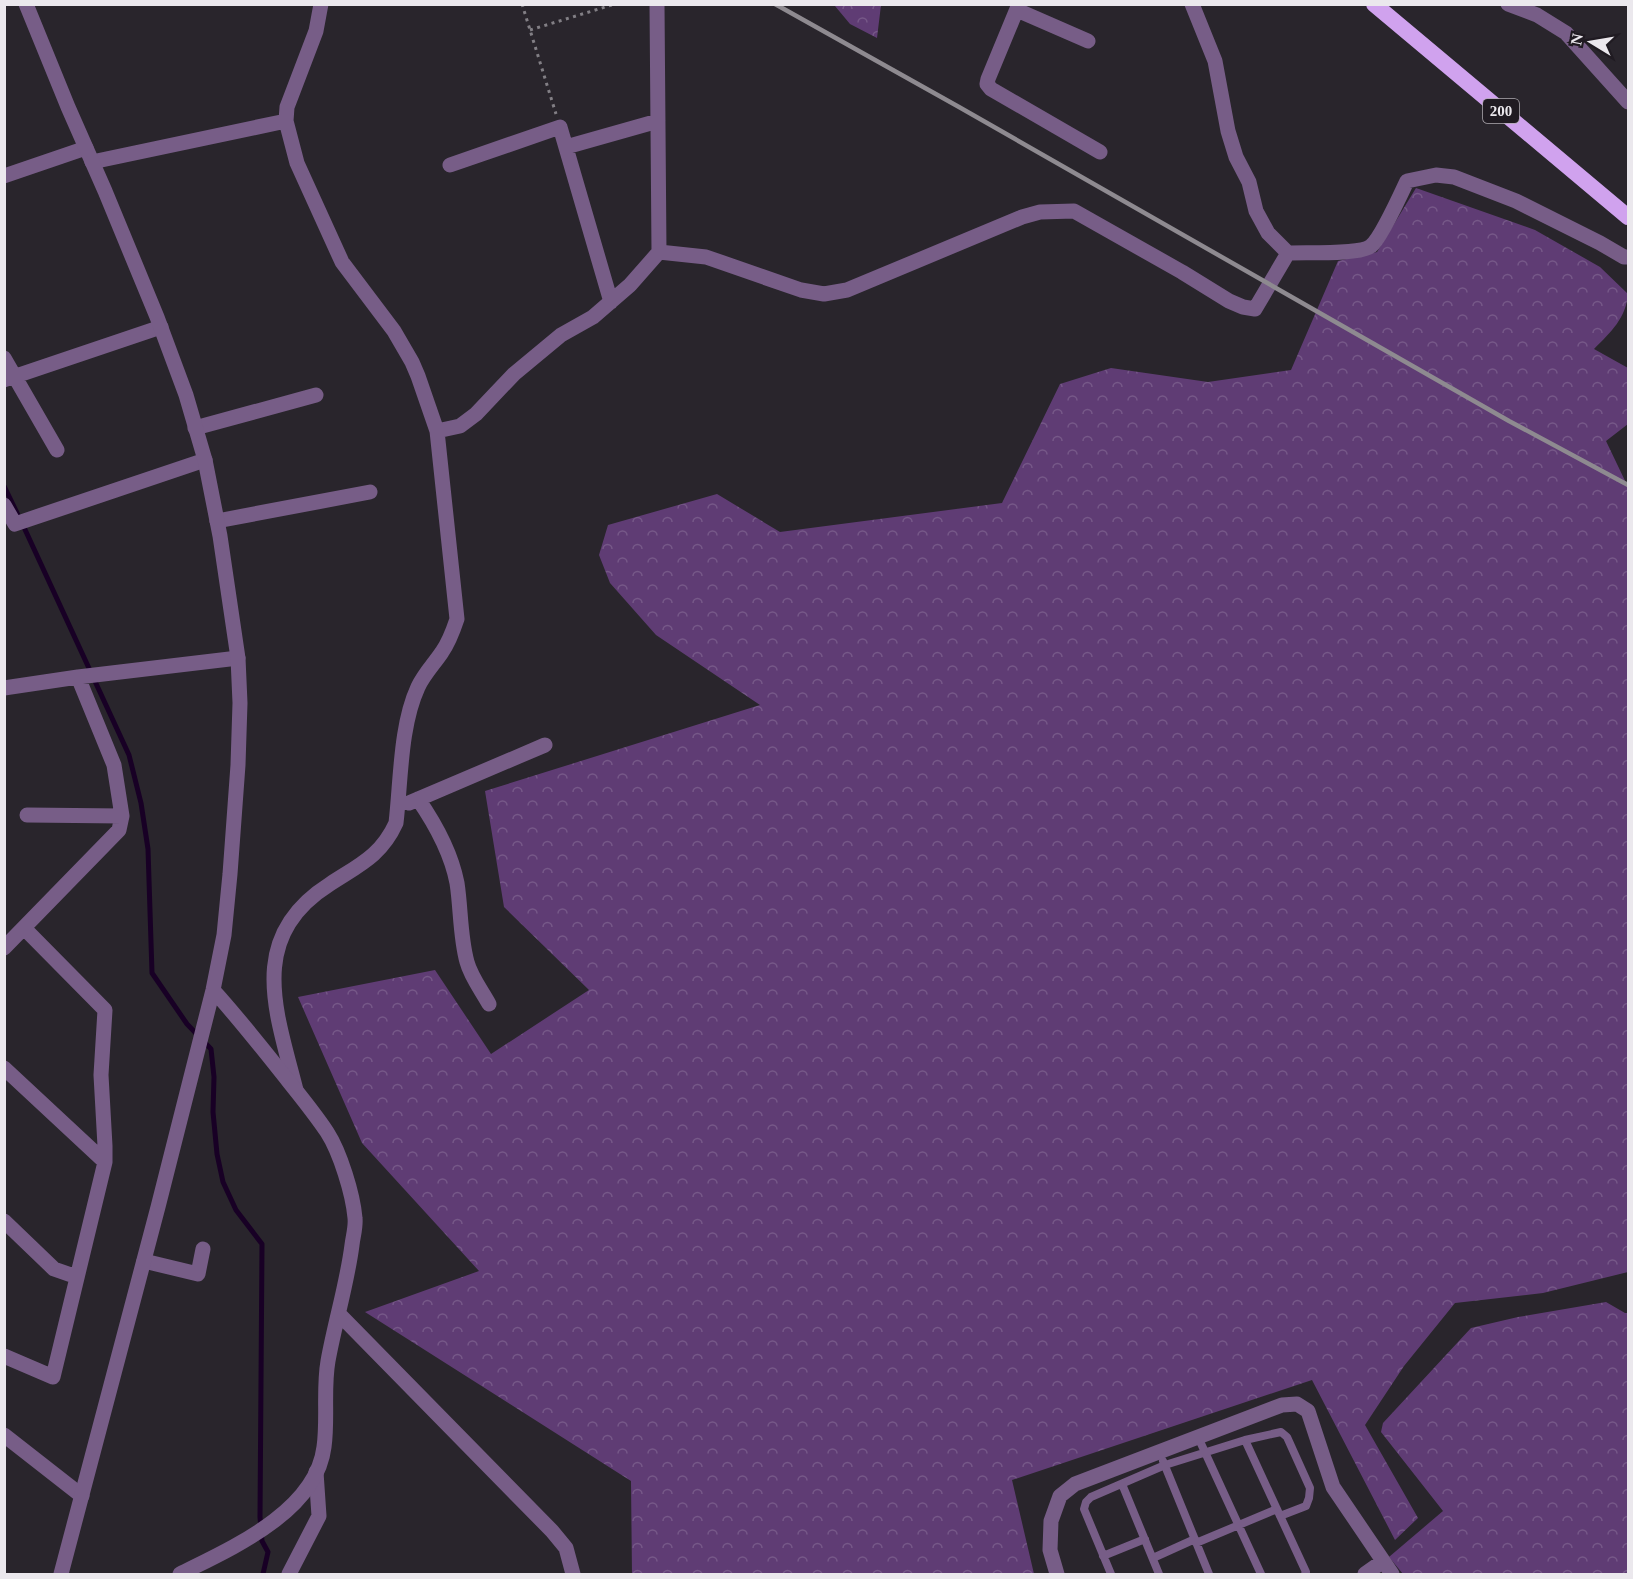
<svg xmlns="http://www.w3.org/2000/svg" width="1633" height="1579" font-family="'Times New Roman',serif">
<defs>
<pattern id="forest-crowns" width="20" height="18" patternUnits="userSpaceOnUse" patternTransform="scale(1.5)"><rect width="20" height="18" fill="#5f3c74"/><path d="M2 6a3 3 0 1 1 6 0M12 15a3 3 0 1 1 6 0" fill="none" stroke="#765888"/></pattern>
</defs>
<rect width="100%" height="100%" fill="#29252c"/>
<!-- forest -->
<path fill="url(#forest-crowns)" d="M831 5H881L877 38 850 24 835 6Z
M1416 188 1535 230 1600 267 1628 294C1626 318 1611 332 1594 349L1628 368V424L1606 441 1628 487V1272L1543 1293 1455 1303 1404 1366 1365 1425 1418 1518 1395 1540 1312 1380 1012 1480 1034 1574H632L631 1481 365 1312 479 1271 362 1143 298 997 435 970 491 1054 589 990 504 907 485 791 760 705 656 635 610 583 599 555 608 525 717 494 780 532 1002 503 1060 384 1111 368 1208 382 1291 370 1338 261 1377 252Z
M1606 1302 1625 1313H1628V1574H1403L1389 1557 1443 1511 1381 1432 1383 1423 1471 1328 1518 1317Z"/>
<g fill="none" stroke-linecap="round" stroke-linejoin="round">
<!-- stream -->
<path stroke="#180025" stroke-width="5" d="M4 486 18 515
M22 523 129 755 141 803 148 849 152 973 187 1024 211 1049 214 1077 213 1112 217 1154 223 1182 236 1210 262 1244 260 1517 262 1541 268 1552 263 1574"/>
<!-- path -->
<path stroke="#827f85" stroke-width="3" stroke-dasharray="3 4.5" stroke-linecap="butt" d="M522 4 556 114
M530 30 615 4"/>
<!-- service -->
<path stroke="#775d87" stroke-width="8" d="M1198 1437 1261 1574
M1245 1440 1306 1572 1305 1574
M1163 1461 1209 1574
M1122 1484 1159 1574
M1196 1543 1277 1509
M1103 1556 1145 1539
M1153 1558 1195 1539
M1111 1574 1084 1509 1086 1502 1091 1497 1165 1465 1245 1440 1281 1432 1287 1437 1310 1488 1309 1498 1306 1506 1280 1516"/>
<!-- minor -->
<path stroke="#775d87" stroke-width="15" d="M657 4 659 252
M1019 4 988 79 987 84 991 89 1100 152
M1192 4 1215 61 1228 131 1236 157 1249 182 1256 211 1268 233 1288 253C1304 252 1360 255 1371 246 1380 239 1401 194 1407 181L1436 175 1454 177 1516 201 1600 243 1624 257H1628
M1508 4 1537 15 1566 33 1628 102
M1017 10 1088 41
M566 147 658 121
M92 162 286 121
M450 165 560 127 611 302
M4 176 86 148
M4 358 57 450
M4 380 161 327
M195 428 316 395
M437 431 460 426 476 414 514 374 561 335 593 317 630 285 659 252 706 257 801 290 824 294 847 290 1022 217 1040 212 1074 211 1182 272 1229 301 1243 307 1255 309 1288 253
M4 505 15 524 205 460
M217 521 370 492
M4 688 78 677 238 658
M418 799C436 825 451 852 457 883 461 909 460 937 467 962 471 977 482 991 489 1004
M409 803 545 745
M27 815 122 816
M24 928 105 1010 101 1075 105 1146V1162
M4 948 119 830 122 816 114 765 78 677
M4 1068 105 1162 53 1377 4 1356
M296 1090C276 1011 246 937 330 884 359 865 381 856 396 823 401 780 400 726 418 687 424 674 434 664 442 652 449 642 453 631 457 619L437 431 418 376 412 362 394 331 342 262 297 163 286 121 287 107 292 94 316 31 321 4
M4 1221 54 1269 77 1277
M144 1261 198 1274 203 1249
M4 1435 82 1496
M289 1574 319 1516 316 1472
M1057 1574 1050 1550 1051 1521 1060 1496 1075 1484 1282 1405 1297 1404 1308 1411 1333 1487 1392 1574
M1365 1574 1382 1562"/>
<!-- tertiary -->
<path stroke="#775d87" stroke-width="15" d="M26 4 68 107 105 191 157 317 186 395 205 460 220 536 238 658 240 703 238 765 230 874 224 935 213 990 158 1207 61 1574
M339 1314 552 1531 566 1548 573 1574
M180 1574C230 1549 316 1512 324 1447 328 1419 323 1389 328 1361 335 1322 347 1284 352 1245 353 1236 356 1227 355 1218 353 1194 340 1152 327 1132 311 1108 292 1086 274 1063 254 1038 234 1013 213 990"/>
<!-- trunk -->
<path stroke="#d0a2ee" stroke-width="16" d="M1374 4 1628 217"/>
<!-- rail -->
<path stroke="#8e8a90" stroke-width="4.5" d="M775 4 959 107 1509 421 1628 485"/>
</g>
<g text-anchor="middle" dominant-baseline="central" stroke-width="4.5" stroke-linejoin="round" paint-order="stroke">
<!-- shield labels -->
<rect fill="#201b22" stroke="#aeaab0" stroke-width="1.5" x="1483" y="99" width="36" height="24" rx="4.5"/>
<g font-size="15" font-weight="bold" fill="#ebe8ed">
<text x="1501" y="111">200</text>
</g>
</g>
<!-- border -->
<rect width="1633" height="1579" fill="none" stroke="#ebe8ed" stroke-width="12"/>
<!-- north arrow -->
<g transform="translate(1591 42) rotate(281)" stroke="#201b22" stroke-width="4.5" paint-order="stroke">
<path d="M0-4.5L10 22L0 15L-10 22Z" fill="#ebe8ed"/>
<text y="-9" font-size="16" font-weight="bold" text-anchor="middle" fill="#ebe8ed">N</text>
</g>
</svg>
